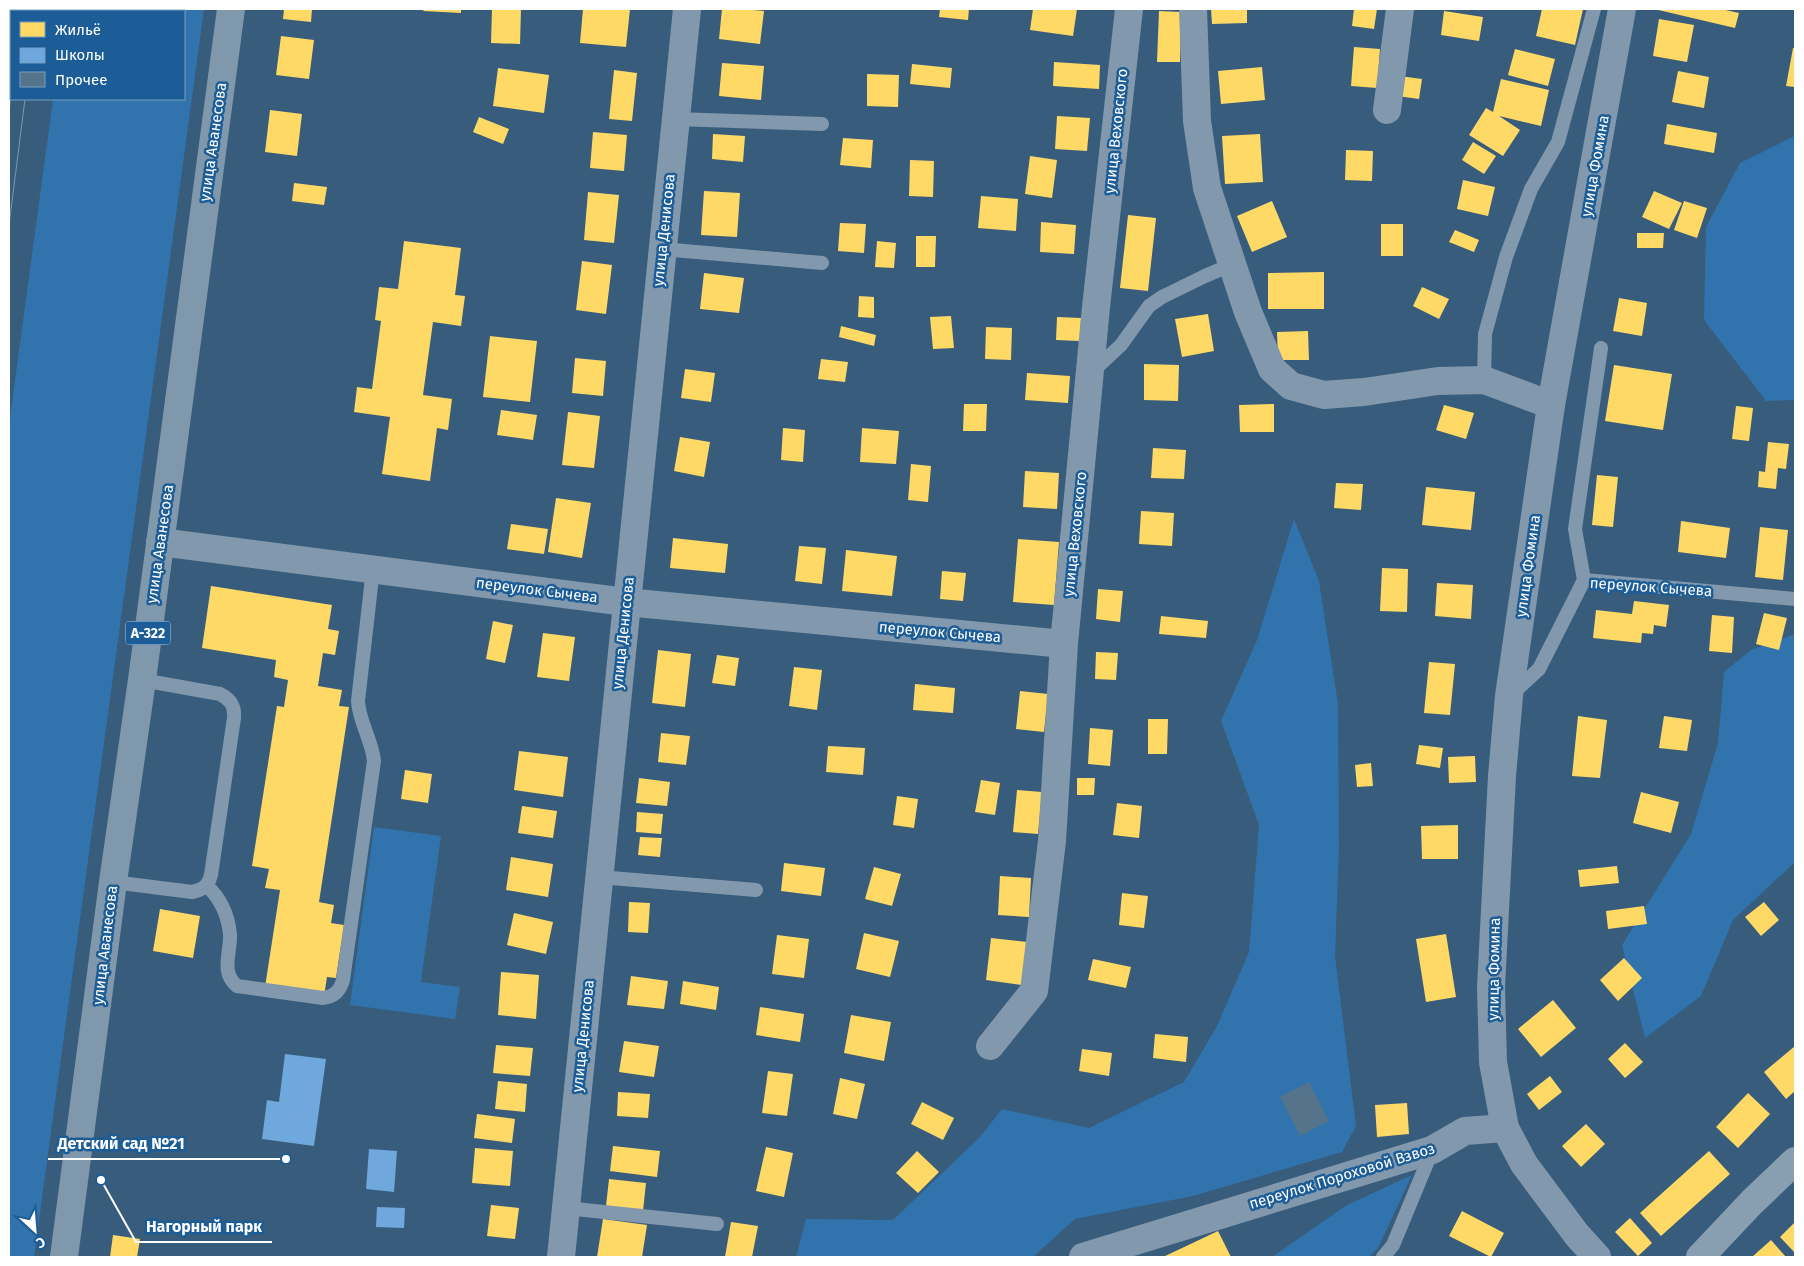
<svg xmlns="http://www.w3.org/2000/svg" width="1804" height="1266" font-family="'Fira Sans',sans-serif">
<rect width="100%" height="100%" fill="#385c7b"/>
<!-- green -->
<path fill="#3173ac" d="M66 9H204L34 1257H9V425L53 99H184V11H65Z
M1795 136V400L1766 401 1704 320 1706 227 1740 163Z
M1294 519 1319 581 1338 704 1339 848 1335 956 1356 1126 1342 1152 1193 1196 1075 1219 1033 1257H796L806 1219 893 1220 979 1138 1002 1109 1089 1128 1184 1082 1217 1026 1249 952 1259 825 1221 721 1257 640Z
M1795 634V862L1733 920 1701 996 1645 1038 1622 945 1691 834 1718 743 1724 672 1751 650Z
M374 827 441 836 421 982 460 987 455 1019 350 1005Z
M1412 1175 1378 1248 1369 1257H1272L1347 1205Z"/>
<!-- homes -->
<path fill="#ffd966" d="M284 9H312L311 22 283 19Z
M424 9H461V13L423 11Z
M492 9H521L520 44 491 43Z
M583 9H630L626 47 580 43Z
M722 9H742L764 11 760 44 719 39Z
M940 9H969L968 20 939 17Z
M1033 9H1077L1073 36 1030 30Z
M1211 9H1247V23L1212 24Z
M1354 9H1377L1374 29 1352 26Z
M1542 9H1583L1575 45 1536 36Z
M1654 9H1721L1739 13 1735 28Z
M1159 11 1181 12 1180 62H1157Z
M1444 11 1483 17 1479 41 1441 35Z
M1659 19 1694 25 1687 62 1653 56Z
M281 36 314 40 309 79 276 75Z
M1354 47 1380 49 1377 88 1351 86Z
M1793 48H1795V87L1786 86Z
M1515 49 1555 59 1548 86 1508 75Z
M1054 62 1100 65 1099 89 1053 86Z
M722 63 764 66 761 100 719 96Z
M912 64 952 68 950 88 910 84Z
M1262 67 1265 100 1221 104 1218 71Z
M498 68 549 75 544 113 493 106Z
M614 70 637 73 632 121 609 119Z
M1678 71 1709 77 1704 108 1672 102Z
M867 74 899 75 898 107 867 106Z
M1399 76 1422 79 1419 99 1397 96Z
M1501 79 1549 90 1541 126 1499 116 1520 130 1503 156 1469 135 1486 108 1493 112Z
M270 110 302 114 297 156 265 152Z
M1057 116 1090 118 1087 151 1055 149Z
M479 117 509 129 503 144 473 132Z
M1667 124 1717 133 1714 153 1664 144Z
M593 132 627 135 624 171 590 168Z
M713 134 745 136 743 162 712 159Z
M1260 134 1263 182 1225 184 1222 136Z
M843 138 873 140 871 168 840 165Z
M1473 142 1496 156 1484 174 1462 160Z
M1346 150 1373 151 1372 181 1345 180Z
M1030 156 1057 160 1052 198 1025 194Z
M910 160 934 161 933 197 909 196Z
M1463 180 1495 187 1488 216 1457 209Z
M294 183 327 187 324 205 292 201Z
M704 191 740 193 737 237 701 235Z
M1654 191 1682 203 1669 229 1642 217Z
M588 192 619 195 614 243 584 240Z
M981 196 1018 199 1016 231 978 228Z
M1272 201 1287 237 1252 252 1237 216Z
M1684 201 1707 208 1697 238 1674 230Z
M1128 215 1156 218 1148 291 1120 288Z
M1041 222 1076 225 1074 254 1040 252Z
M840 223 866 224 864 253 838 251Z
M1381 224H1403V256H1381Z
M1455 230 1479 240 1474 252 1449 242Z
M1637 233H1664L1663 248H1637Z
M916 236H936L935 267H916Z
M404 241 461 248 455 295 465 296 461 326 433 322 423 395 452 399 448 430 437 428 430 481 382 474 390 417 354 412 357 387 372 389 381 321 375 320 379 287 398 289Z
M877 241 896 243 894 268 875 267Z
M582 261 612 265 606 314 576 310Z
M1324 272V309H1268V273Z
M704 273 744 278 739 313 700 309Z
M1422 287 1449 299 1439 319 1413 306Z
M859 296 874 297V318L858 317Z
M1619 298 1647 303 1642 336 1613 331Z
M1208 314 1214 351 1182 357 1175 319Z
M951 316 954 348 933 349 930 317Z
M1057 317 1081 318 1080 341 1056 340Z
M841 326 876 335 874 346 839 337Z
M986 327 1012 328 1011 360 985 359Z
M1308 331 1309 360H1278L1277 332Z
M490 336 537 341 530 402 483 397Z
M575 358 606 361 603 396 572 393Z
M821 359 848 362 845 382 818 379Z
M1144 364 1179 365 1178 401 1144 400Z
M1614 365 1672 374 1663 430 1605 421Z
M685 369 715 373 711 402 681 398Z
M1027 373 1070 376 1068 403 1025 400Z
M964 404H987L986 431H963Z
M1274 404V432H1240L1239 405Z
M1444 405 1474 413 1466 439 1436 430Z
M1736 406 1753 408 1749 441 1732 439Z
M501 410 537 415 533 440 497 435Z
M568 412 600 416 594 468 562 465Z
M783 428 805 430 803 462 781 460Z
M862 428 899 431 896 464 860 462Z
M680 437 710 442 704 477 674 471Z
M1768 442 1789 444 1786 469 1778 468 1776 489 1758 487 1759 471 1765 472Z
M1153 448 1186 450 1184 479 1151 478Z
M911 464 931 466 928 502 908 500Z
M1025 471 1059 473 1057 509 1023 507Z
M1597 475 1618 477 1613 527 1592 525Z
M1336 483 1363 484 1361 510 1334 508Z
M1426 487 1475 492 1471 530 1422 525Z
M556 498 591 503 582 558 548 552Z
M1141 511 1174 513 1172 546 1139 544Z
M1681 521 1730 528 1726 558 1678 552Z
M511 524 548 529 544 554 507 549Z
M1760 527 1788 530 1783 580 1755 577Z
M673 538 728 544 725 573 670 568Z
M1018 539 1059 542 1054 605 1013 602Z
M799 546 826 548 822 584 795 581Z
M846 550 897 556 892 596 842 591Z
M1382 568 1408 569 1407 612 1380 611Z
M942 571 966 573 963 601 940 599Z
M1437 583 1473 585 1471 619 1435 616Z
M211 586 332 605 328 629 339 631 335 655 323 653 318 686 342 690 339 706 349 707 319 902 334 905 331 923 344 925 336 978 327 977 324 996 265 987 280 890 265 888 269 869 252 866 277 706 284 707 288 680 274 677 276 660 202 648Z
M1098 589 1123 591 1120 622 1096 619Z
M1634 601 1669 605 1666 627 1654 625 1653 634 1642 633 1641 643 1593 638 1596 610 1632 614Z
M1764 613 1787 618 1779 650 1756 644Z
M1712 615 1734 617 1732 653 1709 651Z
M1161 616 1208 621 1206 638 1159 634Z
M493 621 513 625 505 663 486 659Z
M543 633 575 637 569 681 537 677Z
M658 650 691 654 685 707 652 703Z
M1096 652 1118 653 1116 680 1095 679Z
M717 655 739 658 735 686 712 683Z
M1429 662 1455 664 1450 715 1424 713Z
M794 667 822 670 817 710 789 706Z
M915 684 955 688 953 713 913 710Z
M1020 691 1048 694 1044 732 1016 729Z
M1578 716 1607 720 1600 778 1572 776Z
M1664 716 1692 720 1687 751 1659 748Z
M1148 719H1168L1167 754H1148Z
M1090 728 1113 730 1110 766 1088 764Z
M661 733 690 736 686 765 658 762Z
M1419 745 1443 748 1440 768 1416 764Z
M828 746 865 748 863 775 826 772Z
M519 751 568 757 563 797 514 790Z
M1475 756 1476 782 1449 783 1448 757Z
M1371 763 1373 786 1357 787 1355 765Z
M405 770 432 774 428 803 401 799Z
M639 778 670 782 667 806 636 803Z
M1077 778H1095L1094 795H1077Z
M981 780 1000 783 995 815 975 812Z
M1017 790 1042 792 1038 834 1013 832Z
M1641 792 1679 802 1671 833 1633 823Z
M897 796 918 799 914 828 893 825Z
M1117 803 1142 806 1139 838 1113 835Z
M522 806 557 811 553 838 518 833Z
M637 812 663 814 661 834 636 832Z
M1458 825V859H1422L1421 826Z
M640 837 662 838 660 857 638 855Z
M511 857 553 864 548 897 506 890Z
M784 863 825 868 821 896 781 891Z
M1617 866 1619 883 1580 887 1578 870Z
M874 867 901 874 892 906 865 899Z
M1000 876 1031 878 1029 917 998 915Z
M1122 893 1148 896 1144 928 1119 925Z
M629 902 650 903 648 933 628 932Z
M1764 902 1779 920 1761 936 1745 917Z
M1644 906 1647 924 1608 929 1606 911Z
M160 909 200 916 193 958 153 951Z
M514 913 553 922 546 954 507 945Z
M864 933 899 941 890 977 856 969Z
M1446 934 1456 997 1426 1002 1416 939Z
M777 935 809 939 804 978 772 974Z
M991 938 1027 942 1022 985 986 980Z
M1624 958 1642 978 1618 1001 1600 980Z
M1093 959 1131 967 1126 988 1088 980Z
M501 972 539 975 536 1019 498 1015Z
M631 976 668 981 664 1009 627 1005Z
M683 981 719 987 716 1010 680 1004Z
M1553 1000 1576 1028 1541 1057 1518 1029Z
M760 1007 804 1014 800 1042 756 1035Z
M851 1015 891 1022 884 1061 844 1053Z
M1155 1034 1188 1037 1186 1062 1153 1058Z
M624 1041 659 1046 654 1077 619 1072Z
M1625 1043 1643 1062 1625 1078 1608 1059Z
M496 1045 533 1048 530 1076 493 1073Z
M1795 1046V1091L1786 1099 1764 1072Z
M1082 1049 1112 1053 1109 1076 1079 1071Z
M768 1071 793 1074 787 1116 762 1113Z
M1550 1076 1562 1092 1539 1110 1527 1094Z
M840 1078 865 1084 857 1119 833 1114Z
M498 1081 527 1084 525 1112 495 1109Z
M618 1092 650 1094 648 1118 617 1116Z
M1748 1093 1770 1114 1738 1148 1716 1127Z
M922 1102 954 1118 943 1140 911 1124Z
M1407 1103 1409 1134 1377 1137 1375 1105Z
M477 1114 515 1119 512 1143 474 1138Z
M1586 1124 1605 1144 1581 1167 1562 1146Z
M613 1146 660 1151 657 1177 610 1171Z
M766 1147 793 1153 784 1197 756 1191Z
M475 1148 513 1151 510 1186 472 1183Z
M917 1151 939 1172 918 1193 896 1173Z
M1709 1151 1730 1174 1661 1236 1640 1213Z
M609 1179 646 1183 643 1211 606 1206Z
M491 1205 519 1208 515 1239 487 1236Z
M1462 1211 1504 1233 1491 1257 1449 1236Z
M1630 1218 1652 1243 1638 1256 1615 1232Z
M603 1219 647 1225 642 1257H597Z
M731 1222 758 1226 752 1257H725Z
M1795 1222V1253L1780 1237Z
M1218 1231 1231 1257H1163Z
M113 1235 140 1239 137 1257H110Z
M1771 1240 1786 1257H1752Z"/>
<!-- schools -->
<path fill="#6fa8dc" d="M285 1054 326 1059 314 1146 262 1139 267 1100 279 1102Z
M369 1149 397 1151 394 1192 366 1189Z
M377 1207 405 1208 404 1228 376 1227Z"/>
<!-- building -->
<path fill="#56738c" d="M1309 1082 1329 1121 1300 1136 1280 1097Z"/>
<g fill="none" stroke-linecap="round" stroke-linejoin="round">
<!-- service -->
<path stroke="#8298ad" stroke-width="14" d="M676 119 822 124
M662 249 822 263
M1091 373 1121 345 1149 306 1162 297 1205 276 1219 270 1233 269
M1484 380 1485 334 1506 257 1531 189 1558 142 1594 9
M1584 580 1575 529 1601 348
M1512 694 1539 669 1584 580 1795 599
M599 877 756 890
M113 882 192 892C203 890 208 886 211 875L234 718C235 706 231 700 220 694L142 680
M207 886C221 899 228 915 230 934 231 953 220 972 237 986L323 998C334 997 340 991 343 980L374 761C372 740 359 722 358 701L373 569
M566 1208 717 1224
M1383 1257 1393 1245 1432 1151"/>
<!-- minor -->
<path stroke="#8298ad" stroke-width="28" d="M1193 9 1197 121 1207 188 1248 312 1272 369 1291 386 1324 395 1364 392 1438 381 1484 380 1551 405
M1387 110 1400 9
M160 542 626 602 1064 644
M990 1046 1034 991 1052 841 1064 644 1096 307 1129 9
M561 1257 687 9
M1083 1257 1432 1150 1465 1131 1505 1128"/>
<!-- tertiary -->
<path stroke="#8298ad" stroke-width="28" d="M1597 1257 1577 1235 1524 1164 1505 1128 1493 1062 1491 987 1502 776 1509 696 1551 405 1622 9"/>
<!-- secondary -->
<path stroke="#889fb2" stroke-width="28" d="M1700 1257 1752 1202 1795 1161"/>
<!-- trunk -->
<path stroke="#8098ac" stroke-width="28" d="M64 1257 113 882 142 680 231 9"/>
<!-- tram -->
<path stroke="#8098ac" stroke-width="1" d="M22 11V9
M36 11V9
M9 113 11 93
M9 225 25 99"/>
</g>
<g text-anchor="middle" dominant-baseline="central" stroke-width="5" stroke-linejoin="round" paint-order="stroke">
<!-- shield labels -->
<rect fill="#1c5d97" stroke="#bbcee0" stroke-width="1" x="125.5" y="621.5" width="45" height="23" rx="4"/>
<g font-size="14" font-weight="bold" fill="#fff">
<text x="148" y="633">А-322</text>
</g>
<!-- street labels -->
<g font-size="15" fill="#fff" stroke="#1c5d97">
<text transform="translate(1116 131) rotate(-84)">улица Веховского</text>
<text transform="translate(213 142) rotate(-82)">улица Аванесова</text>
<text transform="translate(1595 166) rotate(-80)">улица Фомина</text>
<text transform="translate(664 230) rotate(-84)">улица Денисова</text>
<text transform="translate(1075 534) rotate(-84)">улица Веховского</text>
<text transform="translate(160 544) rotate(-82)">улица Аванесова</text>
<text transform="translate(1528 566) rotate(-82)">улица Фомина</text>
<text transform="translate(1651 587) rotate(4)">переулок Сычева</text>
<text transform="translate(537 590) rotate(7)">переулок Сычева</text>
<text transform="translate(940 632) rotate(5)">переулок Сычева</text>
<text transform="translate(623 633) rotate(-84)">улица Денисова</text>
<text transform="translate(105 945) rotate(-83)">улица Аванесова</text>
<text transform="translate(1494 969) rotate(-89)">улица Фомина</text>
<text transform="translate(583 1036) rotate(-84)">улица Денисова</text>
<text transform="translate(1342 1176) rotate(-17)">переулок Пороховой Взвоз</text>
</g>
</g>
<!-- callouts -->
<path fill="none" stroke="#fff" stroke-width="2" d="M286 1159L195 1159H48M101 1180L136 1242H272"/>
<g fill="#fff" stroke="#1c5d97" stroke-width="2">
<circle cx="286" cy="1159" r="5"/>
<circle cx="101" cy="1180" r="5"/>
</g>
<g font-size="16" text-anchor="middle" font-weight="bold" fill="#fff" stroke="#1c5d97" stroke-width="5" stroke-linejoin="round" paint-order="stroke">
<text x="121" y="1149">Детский сад №21</text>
<text x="204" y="1232">Нагорный парк</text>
</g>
<!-- border -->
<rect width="1804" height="1266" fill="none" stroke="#ffffff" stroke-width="20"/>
<!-- legend -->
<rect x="10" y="10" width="175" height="90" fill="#1c5d97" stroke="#779ec1"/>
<rect x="20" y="22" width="25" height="15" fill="#ffd966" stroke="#779ec1"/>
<text x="55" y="35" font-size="15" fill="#ffffff">Жильё</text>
<rect x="20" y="48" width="25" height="15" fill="#6fa8dc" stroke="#779ec1"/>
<text x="55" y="60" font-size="15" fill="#ffffff">Школы</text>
<rect x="20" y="72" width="25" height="15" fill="#56738c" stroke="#779ec1"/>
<text x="55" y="85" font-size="15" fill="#ffffff">Прочее</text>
<!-- north arrow -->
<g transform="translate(35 1231) rotate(154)" stroke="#1c5d97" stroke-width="4" paint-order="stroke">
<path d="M0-4L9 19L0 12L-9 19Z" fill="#ffffff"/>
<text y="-8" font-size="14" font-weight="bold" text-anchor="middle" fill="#ffffff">С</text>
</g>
</svg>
